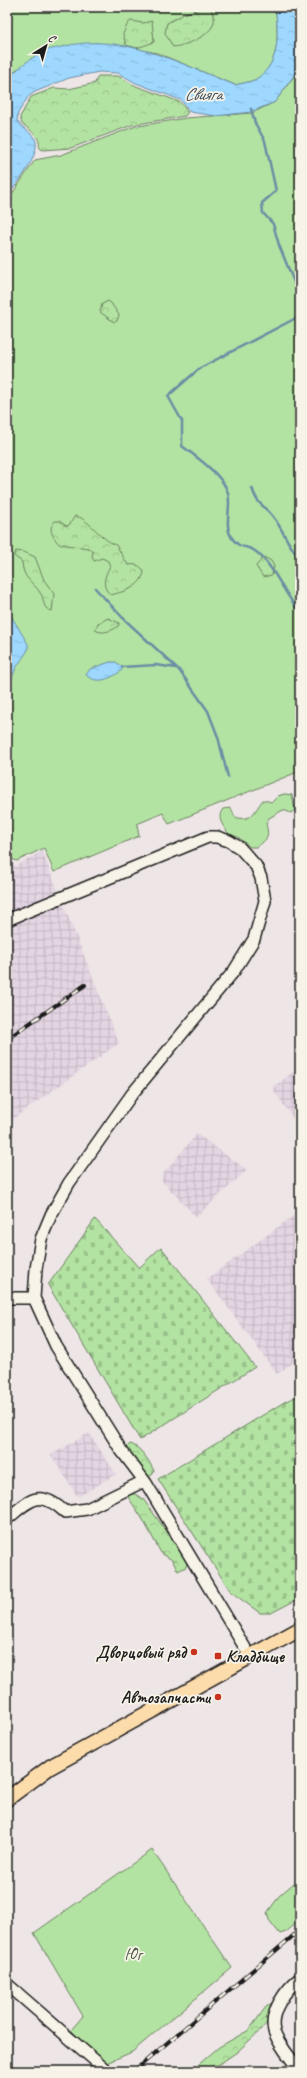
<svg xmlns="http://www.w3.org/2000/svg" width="307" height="2078" font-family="Caveat,sans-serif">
<defs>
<pattern id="industrial-grid" width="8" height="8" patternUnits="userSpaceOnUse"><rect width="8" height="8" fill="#e4d5e3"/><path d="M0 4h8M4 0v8" fill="none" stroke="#c3b6c2"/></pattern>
<pattern id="forest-crowns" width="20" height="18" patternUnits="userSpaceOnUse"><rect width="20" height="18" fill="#b3e3a2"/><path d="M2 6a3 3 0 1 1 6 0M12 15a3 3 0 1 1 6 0" fill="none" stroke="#99c28b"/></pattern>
<pattern id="cemetery-stones" width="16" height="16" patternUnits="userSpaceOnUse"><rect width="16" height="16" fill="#b3e3a2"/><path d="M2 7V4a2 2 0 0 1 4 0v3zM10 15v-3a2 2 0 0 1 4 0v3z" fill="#99c28b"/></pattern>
<pattern id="water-ripples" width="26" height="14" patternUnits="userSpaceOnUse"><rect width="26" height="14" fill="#9ed8ff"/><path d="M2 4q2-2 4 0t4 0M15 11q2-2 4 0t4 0" fill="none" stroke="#88b9da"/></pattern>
</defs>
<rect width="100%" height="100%" fill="#eee5e6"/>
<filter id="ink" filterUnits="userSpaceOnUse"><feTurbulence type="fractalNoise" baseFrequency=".025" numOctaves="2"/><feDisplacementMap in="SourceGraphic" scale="8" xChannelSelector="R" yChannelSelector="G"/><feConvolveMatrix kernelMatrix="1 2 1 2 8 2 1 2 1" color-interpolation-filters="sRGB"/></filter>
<g filter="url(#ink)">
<!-- industrial -->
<path fill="url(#industrial-grid)" d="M42 851 119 1043 7 1123V863L16 866Z
M300 1067V1128L272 1088Z
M197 1134 247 1170 196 1217 162 1181V1175Z
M300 1211V1371L294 1362 277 1374 207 1279Z
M89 1433 116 1474 78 1497 51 1455Z"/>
<!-- green -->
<path fill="#b3e3a2" stroke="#68805f" d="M7 7H268L276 13C278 36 280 61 259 77 254 82 242 83 235 85L157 53 116 45 95 43 17 69 7 79Z
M300 68V771L169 824 163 813 137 824 139 836 54 872 44 848 17 861 7 857V198L12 194 35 160 61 155 133 127 186 118 252 113 275 102Z
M284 794 292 795 295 810 291 813 283 810 269 818 266 823C269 836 269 839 256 847H250L238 837 229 834C223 826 216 818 223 809L231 808 235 817C253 823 255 809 263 800L272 802 278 796Z
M152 1850 232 1968 132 2052 104 2064 71 2030 83 2016 34 1933Z
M300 1878V1920L286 1932 280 1934 269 1920 267 1913 280 1895Z"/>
<!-- forest -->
<path fill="url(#forest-crowns)" stroke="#68805f" d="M204 7H209C228 29 191 45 173 47L165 33 167 23 184 14Z
M131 21 143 23 152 21 154 42 137 48 126 45 123 34 128 23Z
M98 76H118L136 86 180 102 188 112 185 116 132 125 71 148 42 150C38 147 40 146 39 141 36 134 28 128 22 124L20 117 31 97 54 88 69 89 95 83Z
M108 301 111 303 119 315 117 321 114 322 100 312 102 304Z
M75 516C86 516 101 540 116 545L128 565C136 564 141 565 144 572 141 587 126 591 111 595 100 586 105 576 110 566L108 561 102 558 94 561 92 557 93 551 88 548 59 544C53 537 47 529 55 521H60L66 526 69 525Z
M16 551 24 552 35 557 44 580 54 594 52 611C42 609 45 601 41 594 33 581 23 580 22 562L14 556Z
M264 557 271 561 274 566 272 575 263 577 256 566Z
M108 618 119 623V625C115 630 103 634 97 631L95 628 99 623Z
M130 1444C140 1446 150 1462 154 1471L153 1474 147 1478 126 1448Z
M131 1494H135L143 1499 186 1558 187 1562 186 1567 178 1571 172 1560 161 1553 142 1518 128 1497Z
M276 2000 272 2015 264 2027 237 2052 209 2071H194L198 2065 219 2047 249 2030 266 2007Z"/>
<!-- cemetery -->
<path fill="url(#cemetery-stones)" stroke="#68805f" d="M95 1219 139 1268 161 1247 255 1367 140 1440 48 1285Z
M300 1395V1598L271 1613H260L231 1592 158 1479 286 1401Z"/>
<!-- water -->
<path fill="url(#water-ripples)" stroke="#6a8da4" d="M268 7 300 8V67L275 102 251 112 216 116 190 112 181 100 136 83 118 73 99 72 69 78 35 92 28 97 18 113 17 121C22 128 31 132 35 139 42 152 17 186 7 195V79C17 69 28 60 40 53 46 49 54 49 61 47 122 31 180 64 235 85 242 83 254 82 259 77 280 61 278 36 276 13Z
M7 609 28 644V650L16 668 7 690Z
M110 662H116L122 667V670C111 679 97 685 86 675L90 669Z"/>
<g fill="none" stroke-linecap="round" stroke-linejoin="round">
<!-- stream -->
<path stroke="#6a8da4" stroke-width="2.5" d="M251 109 255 123 265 141 276 191 262 203 263 213 273 224 279 245 300 297
M300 316 200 368 168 396 182 421V446C195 456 224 476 228 493 232 507 223 525 232 538 240 550 247 545 255 551 275 566 283 593 300 612
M252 488C258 507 264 504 274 518 284 531 287 545 300 558
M95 588 122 617 179 670 208 711 218 737 228 777
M122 667 156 665 176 668"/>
<defs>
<path id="minor" d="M7 920 208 837H217L229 841 240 848 256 866 261 878 265 901 254 939 234 971 132 1094 69 1183 51 1215 41 1239 36 1269 34 1298 56 1346 121 1450 146 1483 250 1656
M7 1298H34
M7 1519C30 1500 39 1488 65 1512L87 1509 144 1481
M300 1978C286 1989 269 2012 274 2031 278 2043 292 2061 300 2070
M7 1984 107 2071"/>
<path id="major" d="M7 1799 50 1767 300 1629"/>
</defs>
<!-- minor casing -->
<use href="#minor" stroke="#1c1c1c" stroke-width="14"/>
<!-- major casing -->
<use href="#major" stroke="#1c1c1c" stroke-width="17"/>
<!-- minor -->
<use href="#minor" stroke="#f7f3e8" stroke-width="11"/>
<!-- major -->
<use href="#major" stroke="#fddcac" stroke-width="14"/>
<defs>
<path id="rail" d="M7 1039 85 985
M134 2071 300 1930"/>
</defs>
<!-- rail casing -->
<use href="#rail" stroke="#1c1c1c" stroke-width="4"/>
<!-- rail -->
<use href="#rail" stroke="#f7f3e8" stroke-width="2.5" stroke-dasharray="8" stroke-linecap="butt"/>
</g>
</g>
<!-- markers -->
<g fill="#c8321e" stroke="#f7f3e8" stroke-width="1.5">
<circle cx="194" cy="1652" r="4"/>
<rect x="214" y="1652" width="8" height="8" rx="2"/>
<circle cx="218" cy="1697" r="4"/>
</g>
<g text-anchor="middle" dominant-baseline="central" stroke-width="3.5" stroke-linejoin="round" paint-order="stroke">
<!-- poi labels -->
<g font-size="17" font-weight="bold" fill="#1c1c1c" stroke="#f7f3e8" text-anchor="end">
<text x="186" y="1652">Дворцовый ряд</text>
<text x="226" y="1656" text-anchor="start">Кладбище</text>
<text x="210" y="1697">Автозапчасти</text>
</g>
<!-- park labels -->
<g font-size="17" fill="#495844" stroke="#f7f3e8">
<text x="133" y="1954">Юг</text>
</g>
<!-- water labels -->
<g font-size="18" font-style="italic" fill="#435460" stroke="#f7f3e8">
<text x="203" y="94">Свияга</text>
</g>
</g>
<!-- margin -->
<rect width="307" height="2078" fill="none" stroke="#f7f3e8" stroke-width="24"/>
<rect x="12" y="12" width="283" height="2054" fill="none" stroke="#1c1c1c" stroke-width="1.5" filter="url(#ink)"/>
<!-- north arrow -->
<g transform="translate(46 46) rotate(37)" stroke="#f7f3e8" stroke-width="3" paint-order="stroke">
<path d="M0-3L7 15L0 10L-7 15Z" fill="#1c1c1c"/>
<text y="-6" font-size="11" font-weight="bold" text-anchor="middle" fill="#1c1c1c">С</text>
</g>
</svg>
